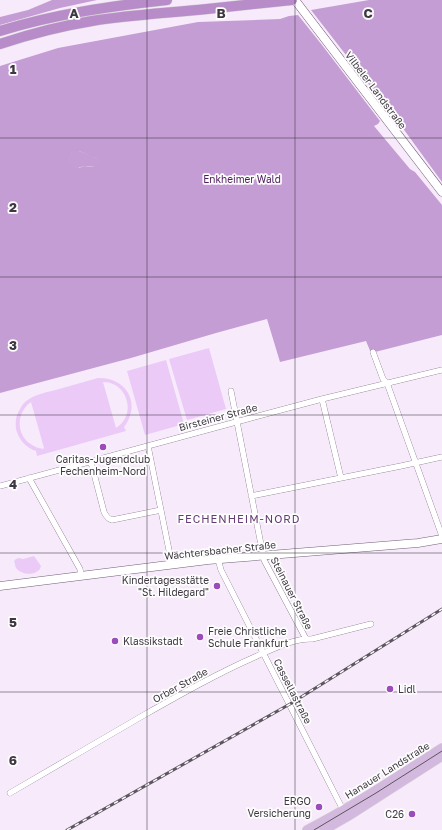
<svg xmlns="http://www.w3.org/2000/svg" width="442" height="830" font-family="'Golos Text',sans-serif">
<rect width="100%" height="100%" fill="#f7ebfb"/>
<!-- green -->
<path fill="#ebcaf8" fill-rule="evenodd" d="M209 348 226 409 187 420 169 359Z
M166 360 184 424 145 435 127 371Z
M98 378C126 377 142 403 124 427L126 431 37 456 36 451C26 448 19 440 16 429 15 422 16 415 20 409 27 395 45 393 59 389 72 385 85 382 98 378ZM103 382C128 382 137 415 116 428ZM31 402 44 448 43 449C41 448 37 448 34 446 16 438 15 413 31 402Z
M34 556 41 566C39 576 22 576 16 568 15 566 15 563 14 561L16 559 19 558 23 559Z"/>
<!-- forest -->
<path fill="#c59dd5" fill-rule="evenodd" d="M52 0H97L60 8 0 25V17L28 10Z
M369 0H442V182L402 127 311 10Z
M298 15 322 45 380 121 378 124 374 126 410 169 415 172 442 205V335L371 353 366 341 280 362 267 319 216 333 131 358 0 393V66L58 48 198 22 280 19 289 16ZM79 151 93 157 97 158 94 167 84 166 79 168 71 153Z"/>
<!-- water -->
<path fill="#c69ed6" d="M75 150 79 151 100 159 101 161C99 170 93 166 86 166 83 166 79 168 76 168 72 167 69 163 67 159L71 153Z"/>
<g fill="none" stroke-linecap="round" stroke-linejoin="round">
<defs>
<path id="street" d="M373 352 383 379 387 383 442 536
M231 391 264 560 306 639
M322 399 341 478
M148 446 172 565
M91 462 104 512C106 516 108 519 112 520L161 510
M29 478 80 569 81 576
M0 486 236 422 322 399 442 370
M251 496 401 466 442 457
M218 559 221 570 341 806 343 810 345 812
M10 793C55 767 99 741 144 715 181 694 218 673 257 656 273 649 294 638 312 639L371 624"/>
<path id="secondary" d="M295 0 442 192
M0 586 208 560 418 543 442 539"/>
<path id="primary" d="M307 830C354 806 398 776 442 748
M324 830 350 815 442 756"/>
<path id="highway" d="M0 31C55 14 111 6 167 0
M0 44C30 34 61 26 92 21 130 15 169 13 207 9 236 6 264 3 292 0"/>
</defs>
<!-- street casing -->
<use href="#street" stroke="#705f76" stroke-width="6"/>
<!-- secondary casing -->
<use href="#secondary" stroke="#705f76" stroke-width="9"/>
<!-- primary casing -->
<use href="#primary" stroke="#d5d3d5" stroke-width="10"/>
<!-- highway casing -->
<use href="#highway" stroke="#d5d3d5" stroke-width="11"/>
<!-- street -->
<use href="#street" stroke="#fff" stroke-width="5.5"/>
<!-- secondary -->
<use href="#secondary" stroke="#fff" stroke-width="8"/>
<!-- primary -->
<use href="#primary" stroke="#d4b9df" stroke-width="9"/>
<!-- highway -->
<use href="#highway" stroke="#b88bc9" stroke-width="10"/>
<!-- tram -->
<path stroke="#5d5560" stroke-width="1" d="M314 830 376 793 442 751"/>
<defs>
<path id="rail" d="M67 830 290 704 442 609"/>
</defs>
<!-- rail casing -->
<use href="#rail" stroke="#5d5560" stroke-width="3"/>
<!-- rail -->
<use href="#rail" stroke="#fdfdfd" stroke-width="1.5" stroke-dasharray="4.5" stroke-linecap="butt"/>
</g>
<!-- grid -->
<path fill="none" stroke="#3f3842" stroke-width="1" stroke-opacity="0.55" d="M147 0V830M295 0V830M0 138H442M0 277H442M0 415H442M0 553H442M0 692H442"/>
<!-- markers -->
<g fill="#9d4bba" stroke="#fdfdfd" stroke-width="1.5">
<circle cx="103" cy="447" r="4"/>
<circle cx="217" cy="586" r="4"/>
<circle cx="200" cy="637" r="4"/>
<circle cx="115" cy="641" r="4"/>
<circle cx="390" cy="689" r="4"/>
<circle cx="319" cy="807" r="4"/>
<circle cx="412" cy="814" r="4"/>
</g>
<g text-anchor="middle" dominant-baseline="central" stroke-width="3.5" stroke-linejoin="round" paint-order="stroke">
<!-- street labels -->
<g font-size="10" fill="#3f3842" stroke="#fdfdfd">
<text transform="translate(376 90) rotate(53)">Vilbeler Landstraße</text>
<text transform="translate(218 417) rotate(-15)">Birsteiner Straße</text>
<text transform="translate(220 550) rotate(-6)">Wächtersbacher Straße</text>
<text transform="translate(292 593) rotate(63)">Steinauer Straße</text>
<text transform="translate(180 685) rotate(-29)">Orber Straße</text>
<text transform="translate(293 691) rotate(63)">Cassellastraße</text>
<text transform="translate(387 770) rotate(-32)">Hanauer Landstraße</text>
</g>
<!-- park labels -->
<g font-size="10" fill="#4e1c5f" stroke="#fdfdfd">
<text x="242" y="179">Enkheimer Wald</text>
</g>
<!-- poi labels -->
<g font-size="10" fill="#3f3842" stroke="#fdfdfd" text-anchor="end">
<text x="103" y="459" text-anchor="middle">Caritas-Jugendclub<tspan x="103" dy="12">Fechenheim-Nord</tspan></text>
<text x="209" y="580">Kindertagesstätte<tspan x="209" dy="12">"St. Hildegard"</tspan></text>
<text x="208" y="631" text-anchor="start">Freie Christliche<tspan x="208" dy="12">Schule Frankfurt</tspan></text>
<text x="123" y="641" text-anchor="start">Klassikstadt</text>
<text x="398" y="689" text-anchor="start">Lidl</text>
<text x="311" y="801">ERGO<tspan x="311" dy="12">Versicherung</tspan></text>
<text x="404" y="814">C26</text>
</g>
<!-- neighbourhood labels -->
<g font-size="11" letter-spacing="1" fill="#653c74" stroke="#fdfdfd">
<text x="239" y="518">FECHENHEIM-NORD</text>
</g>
</g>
<g font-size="13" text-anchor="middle" font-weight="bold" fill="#3f3842" stroke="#fdfdfd" stroke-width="3.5" stroke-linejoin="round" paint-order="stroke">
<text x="74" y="18">A</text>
<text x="221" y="18">B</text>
<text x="368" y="18">C</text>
<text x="13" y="74">1</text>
<text x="13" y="212">2</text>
<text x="13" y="350">3</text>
<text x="13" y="489">4</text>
<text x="13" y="627">5</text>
<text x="13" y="765">6</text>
</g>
</svg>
